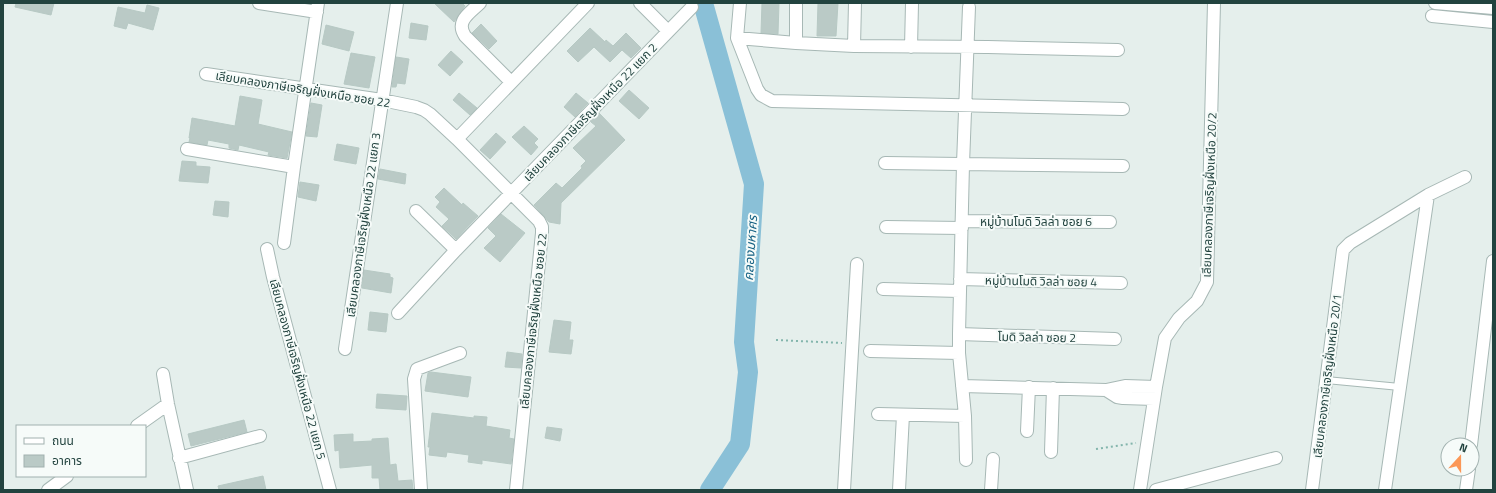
<svg xmlns="http://www.w3.org/2000/svg" width="1496" height="493" font-family="'Titillium Web','Noto Sans Thai',sans-serif">
<rect width="100%" height="100%" fill="#e5efec"/>
<g fill="none" stroke-linecap="round" stroke-linejoin="round">
<!-- river -->
<path stroke="#8ac0d7" stroke-width="20" d="M703 3 754 184 744 342 748 372 740 444 710 490"/>
</g>
<!-- building -->
<path fill="#bacac6" stroke="#b7c9c4" d="M16 3H54L51 15 15 7Z
M434 3H462L465 6 454 22Z
M762 3H779L778 34 761 33Z
M818 3H838L836 36H817Z
M147 5 159 8 153 30 128 23 126 29 114 26 118 7 145 13Z
M411 23 428 26 426 40 409 38Z
M481 24 497 41 489 49 472 33Z
M326 25 354 32 349 51 322 44Z
M590 28 605 42 606 40 613 46 626 33 641 48 631 58 622 50 610 62 594 47 578 62 567 51Z
M451 51 463 62 450 76 438 65Z
M351 53 375 57 369 88 344 84Z
M396 57 409 59 405 84 397 83 396 87H392Z
M629 90 649 108 639 119 619 101Z
M459 93 477 108 470 115 453 100Z
M576 93 588 103 575 117 564 107Z
M240 96 262 100 258 124 292 132 287 158 268 155 269 152 239 145 238 150 229 148V144L208 140 207 145 189 142 190 138H189L192 118 235 126Z
M311 103 322 105 317 137 306 136Z
M599 113 625 140 561 203 560 224 549 222 534 205 556 183 562 188 582 168 581 166 586 161 573 148 596 126 591 122Z
M524 126 538 139 534 143 538 147 531 155 512 137Z
M496 133 506 142 490 159 480 150Z
M337 144 359 148 356 164 334 160Z
M182 161 196 162V166L210 167 208 183 179 181Z
M380 169 406 174 405 184 378 179Z
M300 182 319 185 316 201 298 197Z
M444 188 462 205 463 203 478 216 456 239 442 226 449 219 436 207 440 202 435 197Z
M215 201 229 202 228 217 213 215Z
M501 214 525 233 500 262 484 248 496 236 488 228Z
M364 270 390 274V277L393 278 391 293 362 288Z
M370 312 388 314 386 332 368 330Z
M554 320 571 322 569 340H573L571 354 549 352Z
M507 352 522 354 521 368 505 367Z
M431 372 471 377 468 397 425 391 428 373Z
M377 394 407 396 406 410 376 408Z
M432 413 474 418V416L487 417 486 426 510 430 509 438 514 439 511 464 482 460V464L468 462 469 455 447 452 446 457 429 455 430 447H428Z
M244 420 247 432 191 446 188 434Z
M547 427 562 429 560 441 545 438Z
M353 434V442L372 441V439L388 438 390 465 396 464 398 481 412 480 413 490H380L379 478H372V465L340 468 339 450 335 451 334 435Z
M263 476 266 490H219L218 486Z"/>
<g fill="none" stroke-linecap="round" stroke-linejoin="round">
<defs>
<path id="service" d="M1326 380 1400 387"/>
<path id="minor" d="M259 3 317 12
M480 3C470 13 455 21 465 36L511 82
M640 3 668 31
M740 3 737 38 757 89 761 95 772 101 1123 109
M796 3V43
M1435 3 1493 8
M1432 16 1493 22
M737 38 796 43 854 46 988 47 1118 50
M854 46 855 3
M911 47 912 4
M206 74 382 100 416 107 424 110 430 114 457 139 539 221 542 227V233L516 490
M457 139 588 3
M187 149 294 167
M885 163 1123 166
M416 211 456 250
M962 221 1110 222
M886 227 962 228
M284 243 294 167 318 3
M267 249 273 277 330 490
M960 279 1121 283
M883 289 959 291
M398 313 456 250 692 7
M959 334 1115 339
M345 349 397 3
M870 351 959 353
M163 374 168 404 187 490
M962 386 1106 390 1125 386 1156 387
M1106 390 1117 397 1123 398 1154 399
M878 414 965 416
M137 426 168 404
M1027 431 1029 387
M1471 445 1493 261
M1051 452 1053 388
M179 458 260 436
M966 460 965 416 959 353V334L963 164 969 7
M48 490 67 476
M421 490 414 379 417 369 460 353
M844 490 857 264
M899 490 903 415
M991 490 993 459
M1140 490 1156 387 1165 338 1179 318 1197 301 1207 282 1214 3
M1156 490 1276 458
M1312 490 1343 250 1350 243 1428 195 1465 177
M1385 490 1428 195
M1466 490 1469 469"/>
</defs>
<!-- service casing -->
<use href="#service" stroke="#a7b8b5" stroke-width="8"/>
<!-- minor casing -->
<use href="#minor" stroke="#a7b8b5" stroke-width="14"/>
<!-- path -->
<path stroke="#83b5ac" stroke-width="2" stroke-dasharray="2 3" stroke-linecap="butt" d="M776 340 842 343
M1096 449 1136 443"/>
<!-- service -->
<use href="#service" stroke="#fff" stroke-width="6"/>
<!-- minor -->
<use href="#minor" stroke="#fff" stroke-width="12"/>
</g>
<g text-anchor="middle" dominant-baseline="central" stroke-width="4" stroke-linejoin="round" paint-order="stroke">
<!-- street labels -->
<g font-size="12" fill="#22433f" stroke="#f6fbf9">
<text transform="translate(303 89) rotate(9)">เลียบคลองภาษีเจริญฝั่งเหนือ ซอย 22</text>
<text transform="translate(590 112) rotate(-46)">เลียบคลองภาษีเจริญฝั่งเหนือ 22 แยก 2</text>
<text transform="translate(1209 195) rotate(-88)">เลียบคลองภาษีเจริญฝั่งเหนือ 20/2</text>
<text x="1036" y="221">หมู่บ้านโมดิ วิลล่า ซอย 6</text>
<text transform="translate(363 225) rotate(-82)">เลียบคลองภาษีเจริญฝั่งเหนือ 22 แยก 3</text>
<text transform="translate(1041 281) rotate(1)">หมู่บ้านโมดิ วิลล่า ซอย 4</text>
<text transform="translate(533 321) rotate(-84)">เลียบคลองภาษีเจริญฝั่งเหนือ ซอย 22</text>
<text transform="translate(1037 337) rotate(1)">โมดิ วิลล่า ซอย 2</text>
<text transform="translate(298 369) rotate(75)">เลียบคลองภาษีเจริญฝั่งเหนือ 22 แยก 5</text>
<text transform="translate(1327 376) rotate(-83)">เลียบคลองภาษีเจริญฝั่งเหนือ 20/1</text>
</g>
<!-- water labels -->
<g font-size="13" font-style="italic" fill="#176284" stroke="#f6fbf9">
<text transform="translate(750 248) rotate(-86)">คลองมหาศร</text>
</g>
</g>
<!-- border -->
<rect width="1496" height="493" fill="none" stroke="#22433f" stroke-width="8"/>
<!-- legend -->
<rect x="16" y="425" width="130" height="52" fill="#f6fbf9" stroke="#a1b1af"/>
<rect x="24" y="438" width="20" height="6" fill="#ffffff" stroke="#a1b1af"/>
<text x="52" y="445" font-size="12" fill="#22433f">ถนน</text>
<rect x="24" y="455" width="20" height="12" fill="#bacac6" stroke="#a1b1af"/>
<text x="52" y="465" font-size="12" fill="#22433f">อาคาร</text>
<!-- north arrow -->
<g transform="translate(1460 457) rotate(21)"><circle r="19" fill="#f6fbf9" stroke="#a1b1af"/>
<path d="M0-3L7 15L0 10L-7 15Z" fill="#fb9757"/>
<text y="-6" font-size="11" font-weight="bold" text-anchor="middle" fill="#22433f">N</text>
</g>
</svg>
